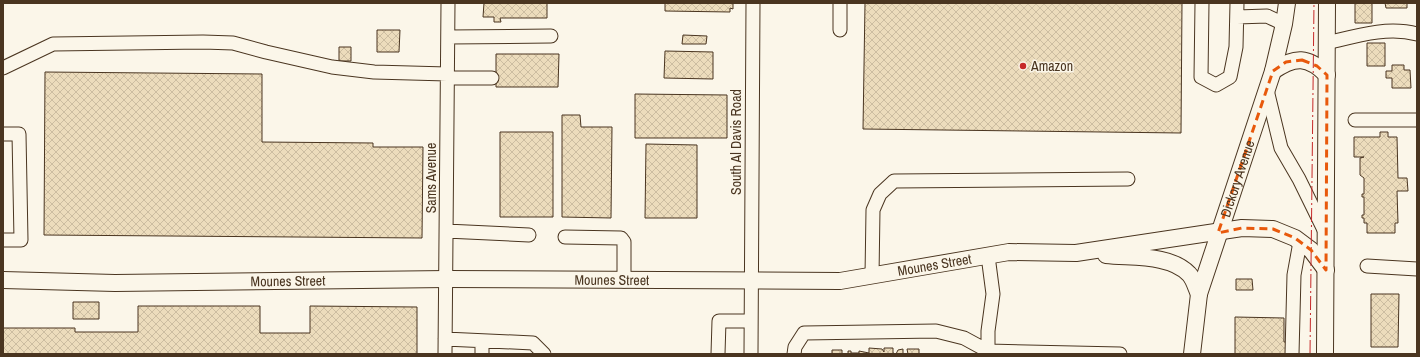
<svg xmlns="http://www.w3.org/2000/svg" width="1420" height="357" font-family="'Archivo Narrow',sans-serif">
<defs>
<pattern id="building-cross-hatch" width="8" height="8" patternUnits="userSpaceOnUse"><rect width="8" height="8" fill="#ecdcbc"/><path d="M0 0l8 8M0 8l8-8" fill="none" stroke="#ccbda1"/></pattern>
</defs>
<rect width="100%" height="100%" fill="#fbf6e9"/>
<!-- building -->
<path fill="url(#building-cross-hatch)" stroke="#4a3520" d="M484 3H547V18H500L501 22H494V17H483Z
M665 3H733V9L730 8V12L665 11Z
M865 3H1182L1181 133 863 129Z
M1355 3H1372V23H1355Z
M1385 3H1407V8H1386Z
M377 30H400L399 52H377Z
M683 35 707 36 706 44H682Z
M1367 43H1385V66H1367Z
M339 47H351V61H339Z
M665 51 713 52V79L664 78Z
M496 54H559L558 87H496Z
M1392 65H1404V70H1410L1411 88H1392V78H1386V71H1392Z
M45 72 262 74V142L373 143V147H423L422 238 44 235Z
M635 94 727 95V138H635Z
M562 115H580L581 127H612L611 218 562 217Z
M500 132H553V217H500Z
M1380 132H1388V137H1397L1398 178H1407L1408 191H1397L1398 223H1395V233H1367V223H1364V218H1362V215H1364V197H1362V194H1364V178L1360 175V158L1364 157H1354V137H1380Z
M646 144 697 145V218H645Z
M1236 279H1252L1253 290H1236Z
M1371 294H1399L1398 347H1371Z
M73 302H99V319H73Z
M138 306H260V333H310V306L417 307V354H3V328H75V332H138Z
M1235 317 1284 318V342H1287V354H1235Z
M869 348 882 349 884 352V348H893V353L896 354 898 350 903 349V354H832V350H842V354H848V351H851V353H859V351L869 353Z
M907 349H919V354H940H908Z"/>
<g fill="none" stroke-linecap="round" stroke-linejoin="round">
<defs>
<path id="minor" d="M840 3V30
M1202 3 1201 77 1216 85 1230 77 1236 47 1237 3
M1237 17 1267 16 1284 24
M448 37 551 36
M1327 43C1356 36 1387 26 1417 34
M3 68 53 44 203 42 233 43 266 52 332 67 374 72 447 74
M447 78H492
M1267 90 1281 148 1299 179 1326 234
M1355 120H1417
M3 134H19L21 240H3
M446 231 529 235
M565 237 621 238 624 242V281
M988 256 993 294 988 331V351L1120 354
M1367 266 1417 269
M872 276 873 210 880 194 894 181 1128 179
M445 339 533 343 544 354
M445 354 448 3
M482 354V341
M718 354 719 321H751
M751 354 753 3
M794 354 795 347 804 333 936 331 964 338 988 351 987 354
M1292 354 1294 275 1300 242"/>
<g id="major">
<path d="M1273 71C1295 56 1308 56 1327 75"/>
<path d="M1106 255C1132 258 1170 254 1189 274 1194 279 1196 288 1199 294"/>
<path id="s1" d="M3 280 115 283 447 279 840 281 1009 252 1076 253 1242 228 1273 229 1295 238 1311 250 1326 270"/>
<path id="s2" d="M1192 354 1199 294 1273 71 1284 24 1287 3"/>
<path d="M1325 354 1327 3"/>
</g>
</defs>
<!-- minor casing -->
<use href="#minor" stroke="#4a3520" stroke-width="15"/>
<!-- major casing -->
<use href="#major" stroke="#4a3520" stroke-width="18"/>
<!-- minor -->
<use href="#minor" stroke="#fbf6e9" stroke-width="13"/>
<!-- major -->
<use href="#major" stroke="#fbf6e9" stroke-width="16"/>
<!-- power -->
<path stroke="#c62828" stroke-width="1" stroke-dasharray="14 3 2 3" stroke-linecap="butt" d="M1310 354 1314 3"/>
</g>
<!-- marked area -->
<path fill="none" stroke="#e8590c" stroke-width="3" stroke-dasharray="8 5" stroke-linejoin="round" d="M1302 60 1317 66 1327 75 1326 270 1311 250 1295 238 1273 229 1242 228 1218 233 1273 71 1286 62Z"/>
<!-- markers -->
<circle fill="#c62828" stroke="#fbf6e9" stroke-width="1.5" cx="1023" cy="66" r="4"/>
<g text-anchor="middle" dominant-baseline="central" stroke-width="3" stroke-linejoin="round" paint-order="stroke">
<!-- poi labels -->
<g font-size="14" fill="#4a3520" stroke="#fbf6e9" text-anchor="start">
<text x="1031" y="66">Amazon</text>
</g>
<!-- street labels -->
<g font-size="14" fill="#4a3520" stroke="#fbf6e9">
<text transform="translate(736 142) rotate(-90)">South Al Davis Road</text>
<text transform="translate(431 178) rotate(-90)">Sams Avenue</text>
<text stroke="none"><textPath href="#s2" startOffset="182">Dickory Avenue</textPath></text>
<text stroke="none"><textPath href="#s1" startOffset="933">Mounes Street</textPath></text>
<text stroke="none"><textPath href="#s1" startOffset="285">Mounes Street</textPath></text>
<text stroke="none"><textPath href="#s1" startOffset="609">Mounes Street</textPath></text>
</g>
</g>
<!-- border -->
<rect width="1420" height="357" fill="none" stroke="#4a3520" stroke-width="8"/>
</svg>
